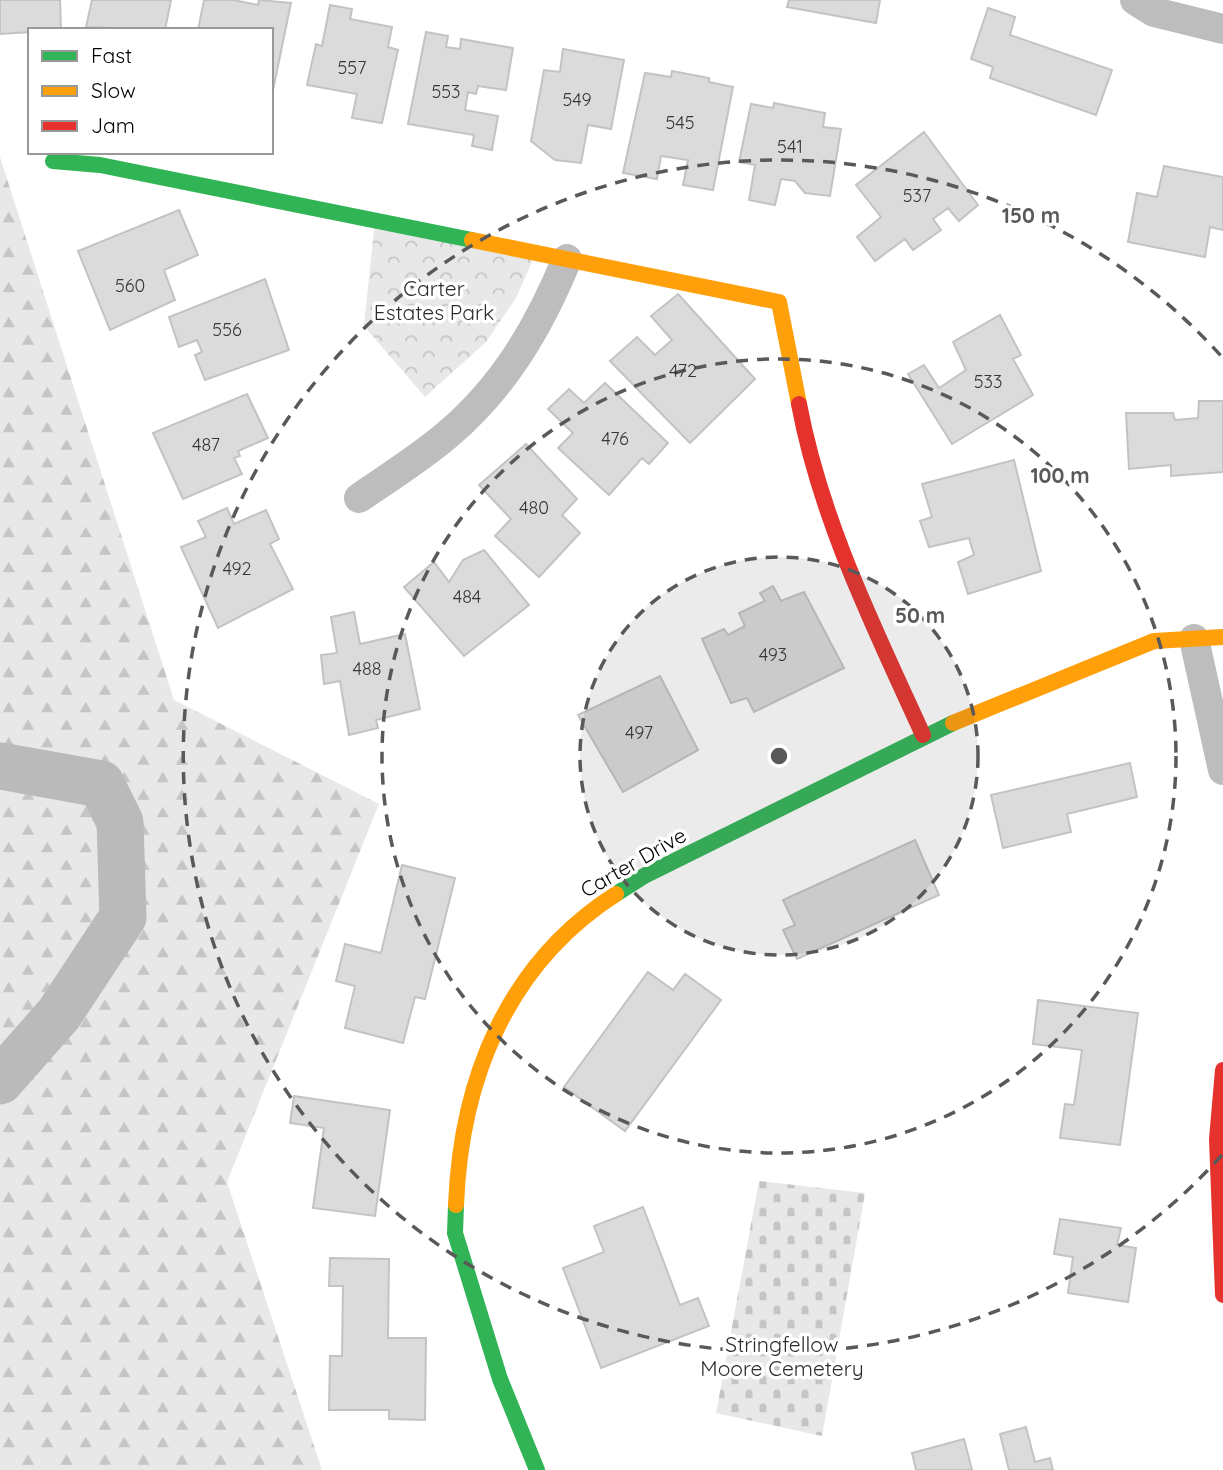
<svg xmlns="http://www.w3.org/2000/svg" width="1223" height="1470" font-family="Quicksand,sans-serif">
<defs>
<pattern id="forest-firs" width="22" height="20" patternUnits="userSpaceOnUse" patternTransform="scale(1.75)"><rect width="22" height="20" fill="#e8e8e8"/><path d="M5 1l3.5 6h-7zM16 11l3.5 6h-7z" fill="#c5c5c5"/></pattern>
<pattern id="cemetery-stones" width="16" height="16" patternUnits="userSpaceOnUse" patternTransform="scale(1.75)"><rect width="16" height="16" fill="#e8e8e8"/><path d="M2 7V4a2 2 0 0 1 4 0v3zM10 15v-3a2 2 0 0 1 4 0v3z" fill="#c5c5c5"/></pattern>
<pattern id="park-crowns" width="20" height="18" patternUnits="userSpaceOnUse" patternTransform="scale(1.75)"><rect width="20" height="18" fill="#e8e8e8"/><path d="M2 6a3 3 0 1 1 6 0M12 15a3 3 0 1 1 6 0" fill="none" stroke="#c5c5c5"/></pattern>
</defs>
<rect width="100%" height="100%" fill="#fff"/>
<!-- forest -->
<path fill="url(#forest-firs)" d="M0 157 174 700 379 804 227 1182 322 1470H0Z"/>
<!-- cemetery -->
<path fill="url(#cemetery-stones)" d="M759 1181 865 1193 822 1436 716 1413Z"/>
<!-- park -->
<path fill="url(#park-crowns)" d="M375 220 536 253 516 298 486 342 425 397 364 326Z"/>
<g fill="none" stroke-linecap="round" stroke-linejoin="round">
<!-- river -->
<path stroke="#bababa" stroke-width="47" d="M0 766 101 784 120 822 123 917 59 1014 0 1081"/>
</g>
<!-- building -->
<path fill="#dbdbdb" stroke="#c3c3c3" stroke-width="2" d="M0 0H60L61 30 0 34Z
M92 0H171L165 30 86 27Z
M204 0H233L258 5 259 0 291 3 271 100V30H198Z
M789 0H880L876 23 787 7Z
M330 5 352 9 350 19 392 27 388 47 398 50 382 123 352 118 357 94 307 85 316 44 322 46Z
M988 8 1015 17 1010 35 1112 70 1096 115 990 78 993 67 971 59Z
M426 32 448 36 446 47 460 49 461 39 513 48 506 90 478 86 476 94 468 92 465 110 498 116 492 150 472 146 474 135 408 124Z
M563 49 624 60 611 129 588 125 581 163 555 160 531 141 544 70 560 72Z
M672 71 709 78V82L733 87 713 190 683 185 688 160 661 156 657 179 623 173 645 73 671 77Z
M774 103 825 113 823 127 841 129 830 196 805 193 795 181 781 179 775 205 749 200 755 165 739 162 751 104 773 108Z
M924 132 978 205 959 221 948 208 933 219 941 230 913 250 905 239 875 261 857 237 881 217 856 185Z
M1164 166 1223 177V230L1210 227 1205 257 1128 242 1137 193 1157 197Z
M179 210 198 255 164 270 175 300 110 330 78 251Z
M265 279 289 350 205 380 195 355 202 352 197 340 179 347 169 317Z
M678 294 755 379 690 443 610 361 637 337 655 355 672 340 651 316Z
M1000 315 1021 355 1013 359 1033 395 952 444 908 374 924 365 939 388 966 370 953 342Z
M605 383 668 443 649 464 642 458 609 495 558 448 573 433 548 409 569 389 584 403Z
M247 394 268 438 238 451 240 456 234 458 242 474 183 499 153 433Z
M1199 401H1223V472L1171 476V465L1129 469 1126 413H1173L1175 420 1198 418Z
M526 444 577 499 562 515 580 533 539 577 495 536 511 519 479 485Z
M1014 460 1041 571 968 594 958 562 974 555 969 538 929 547 920 521 932 517 922 484Z
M227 508 234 524 266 510 279 539 270 544 293 589 218 628 181 547 206 537 198 521Z
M484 550 529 605 464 656 404 587 434 562 449 582 463 560Z
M773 586 781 601 804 592 844 668 754 712 747 698 731 703 702 639 724 629 728 635 745 626 739 613 765 601 760 593Z
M354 612 360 644 405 634 420 709 376 720 378 728 349 735 340 681 324 684 321 655 337 653 331 617Z
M660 676 698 750 623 792 578 715Z
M1130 763 1137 797 1067 814 1071 832 1003 848 991 795Z
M915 840 939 895 797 959 783 930 795 925 783 900Z
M402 865 455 878 425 999 415 997 403 1043 345 1028 355 986 336 981 345 944 381 953Z
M648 972 673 990 685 974 721 1000 625 1131 564 1087Z
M1038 1000 1138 1013 1120 1145 1060 1138 1065 1104 1074 1105 1082 1050 1033 1044Z
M294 1096 390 1110 375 1216 313 1208 324 1128 290 1123Z
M643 1207 680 1305 698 1298 709 1326 601 1368 563 1268 604 1252 594 1226Z
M1060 1219 1121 1228 1117 1245 1136 1248 1128 1302 1068 1293 1073 1257 1054 1254Z
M330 1258 389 1259 388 1338H426L425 1420 389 1419V1410H329L330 1356H342L343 1286H329Z
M1026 1427 1035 1462 1050 1458 1053 1470H1009L1000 1434Z
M964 1439 972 1470H916L912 1453Z"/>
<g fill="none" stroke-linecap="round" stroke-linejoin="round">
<!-- street -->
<path stroke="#bdbdbd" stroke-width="30" d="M1135 0 1154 12 1223 29
M359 498C388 478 420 458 447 435 504 387 539 327 567 259
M1194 639 1223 770"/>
<!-- fast -->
<path stroke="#30b455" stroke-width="16" d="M53 161 100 165 472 240
M616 894 644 876 953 723
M456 1205 455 1233 500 1379 537 1470"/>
<!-- slow -->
<path stroke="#ff9f0a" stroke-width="16" d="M472 240 779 302 799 404
M953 723 1154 641 1223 637
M456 1205C461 1079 507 964 616 894"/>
<!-- jam -->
<path stroke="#e5322d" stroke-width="16" d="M799 404C821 521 874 627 923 735
M1223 1070 1217 1139 1223 1295"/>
</g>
<!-- distance rings -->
<circle cx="779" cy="756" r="199" fill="#595959" fill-opacity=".12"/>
<g fill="none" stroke="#595959" stroke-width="3.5" stroke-dasharray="12 9">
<circle cx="779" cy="756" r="199"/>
<circle cx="779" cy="756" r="397"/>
<path d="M1222 1155A596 596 0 1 1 1222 357"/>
</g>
<g text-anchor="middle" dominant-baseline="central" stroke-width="7" stroke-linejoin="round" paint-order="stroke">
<!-- number labels -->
<g font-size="18" fill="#373737">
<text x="352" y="67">557</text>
<text x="446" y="91">553</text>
<text x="577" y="99">549</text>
<text x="680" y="122">545</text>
<text x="790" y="146">541</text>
<text x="917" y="195">537</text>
<text x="130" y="285">560</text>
<text x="227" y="329">556</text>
<text x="683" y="370">472</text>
<text x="988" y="381">533</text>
<text x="615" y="438">476</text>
<text x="206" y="444">487</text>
<text x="534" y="507">480</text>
<text x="237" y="568">492</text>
<text x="467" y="596">484</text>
<text x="773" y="654">493</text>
<text x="367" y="668">488</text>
<text x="639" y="732">497</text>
</g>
<!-- park labels -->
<g font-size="21" fill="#2c2c2c" stroke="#fff">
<text x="434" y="288">Carter<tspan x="434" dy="24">Estates Park</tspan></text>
<text x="782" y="1344">Stringfellow<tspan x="782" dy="24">Moore Cemetery</tspan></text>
</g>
<!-- street labels -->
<g font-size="21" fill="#000" stroke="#fff">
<text transform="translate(633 862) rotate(-30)">Carter Drive</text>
</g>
</g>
<circle cx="779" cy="756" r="10" fill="#595959" stroke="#fff" stroke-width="3.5"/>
<g font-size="21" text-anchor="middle" font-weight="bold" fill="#595959" stroke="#fff" stroke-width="7" stroke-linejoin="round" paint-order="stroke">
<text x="1031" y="223">150 m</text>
<text x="1060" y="483">100 m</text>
<text x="920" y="623">50 m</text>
</g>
<!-- legend -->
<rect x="28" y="28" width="245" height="126" fill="#ffffff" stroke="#999999" stroke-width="2"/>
<rect x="42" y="51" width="35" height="10" fill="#30b455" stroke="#999999" stroke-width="2"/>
<text x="91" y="63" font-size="21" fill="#000000">Fast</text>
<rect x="42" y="86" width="35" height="10" fill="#ff9f0a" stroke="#999999" stroke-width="2"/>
<text x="91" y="98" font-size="21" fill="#000000">Slow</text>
<rect x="42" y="121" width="35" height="10" fill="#e5322d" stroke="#999999" stroke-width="2"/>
<text x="91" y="133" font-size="21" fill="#000000">Jam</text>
</svg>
